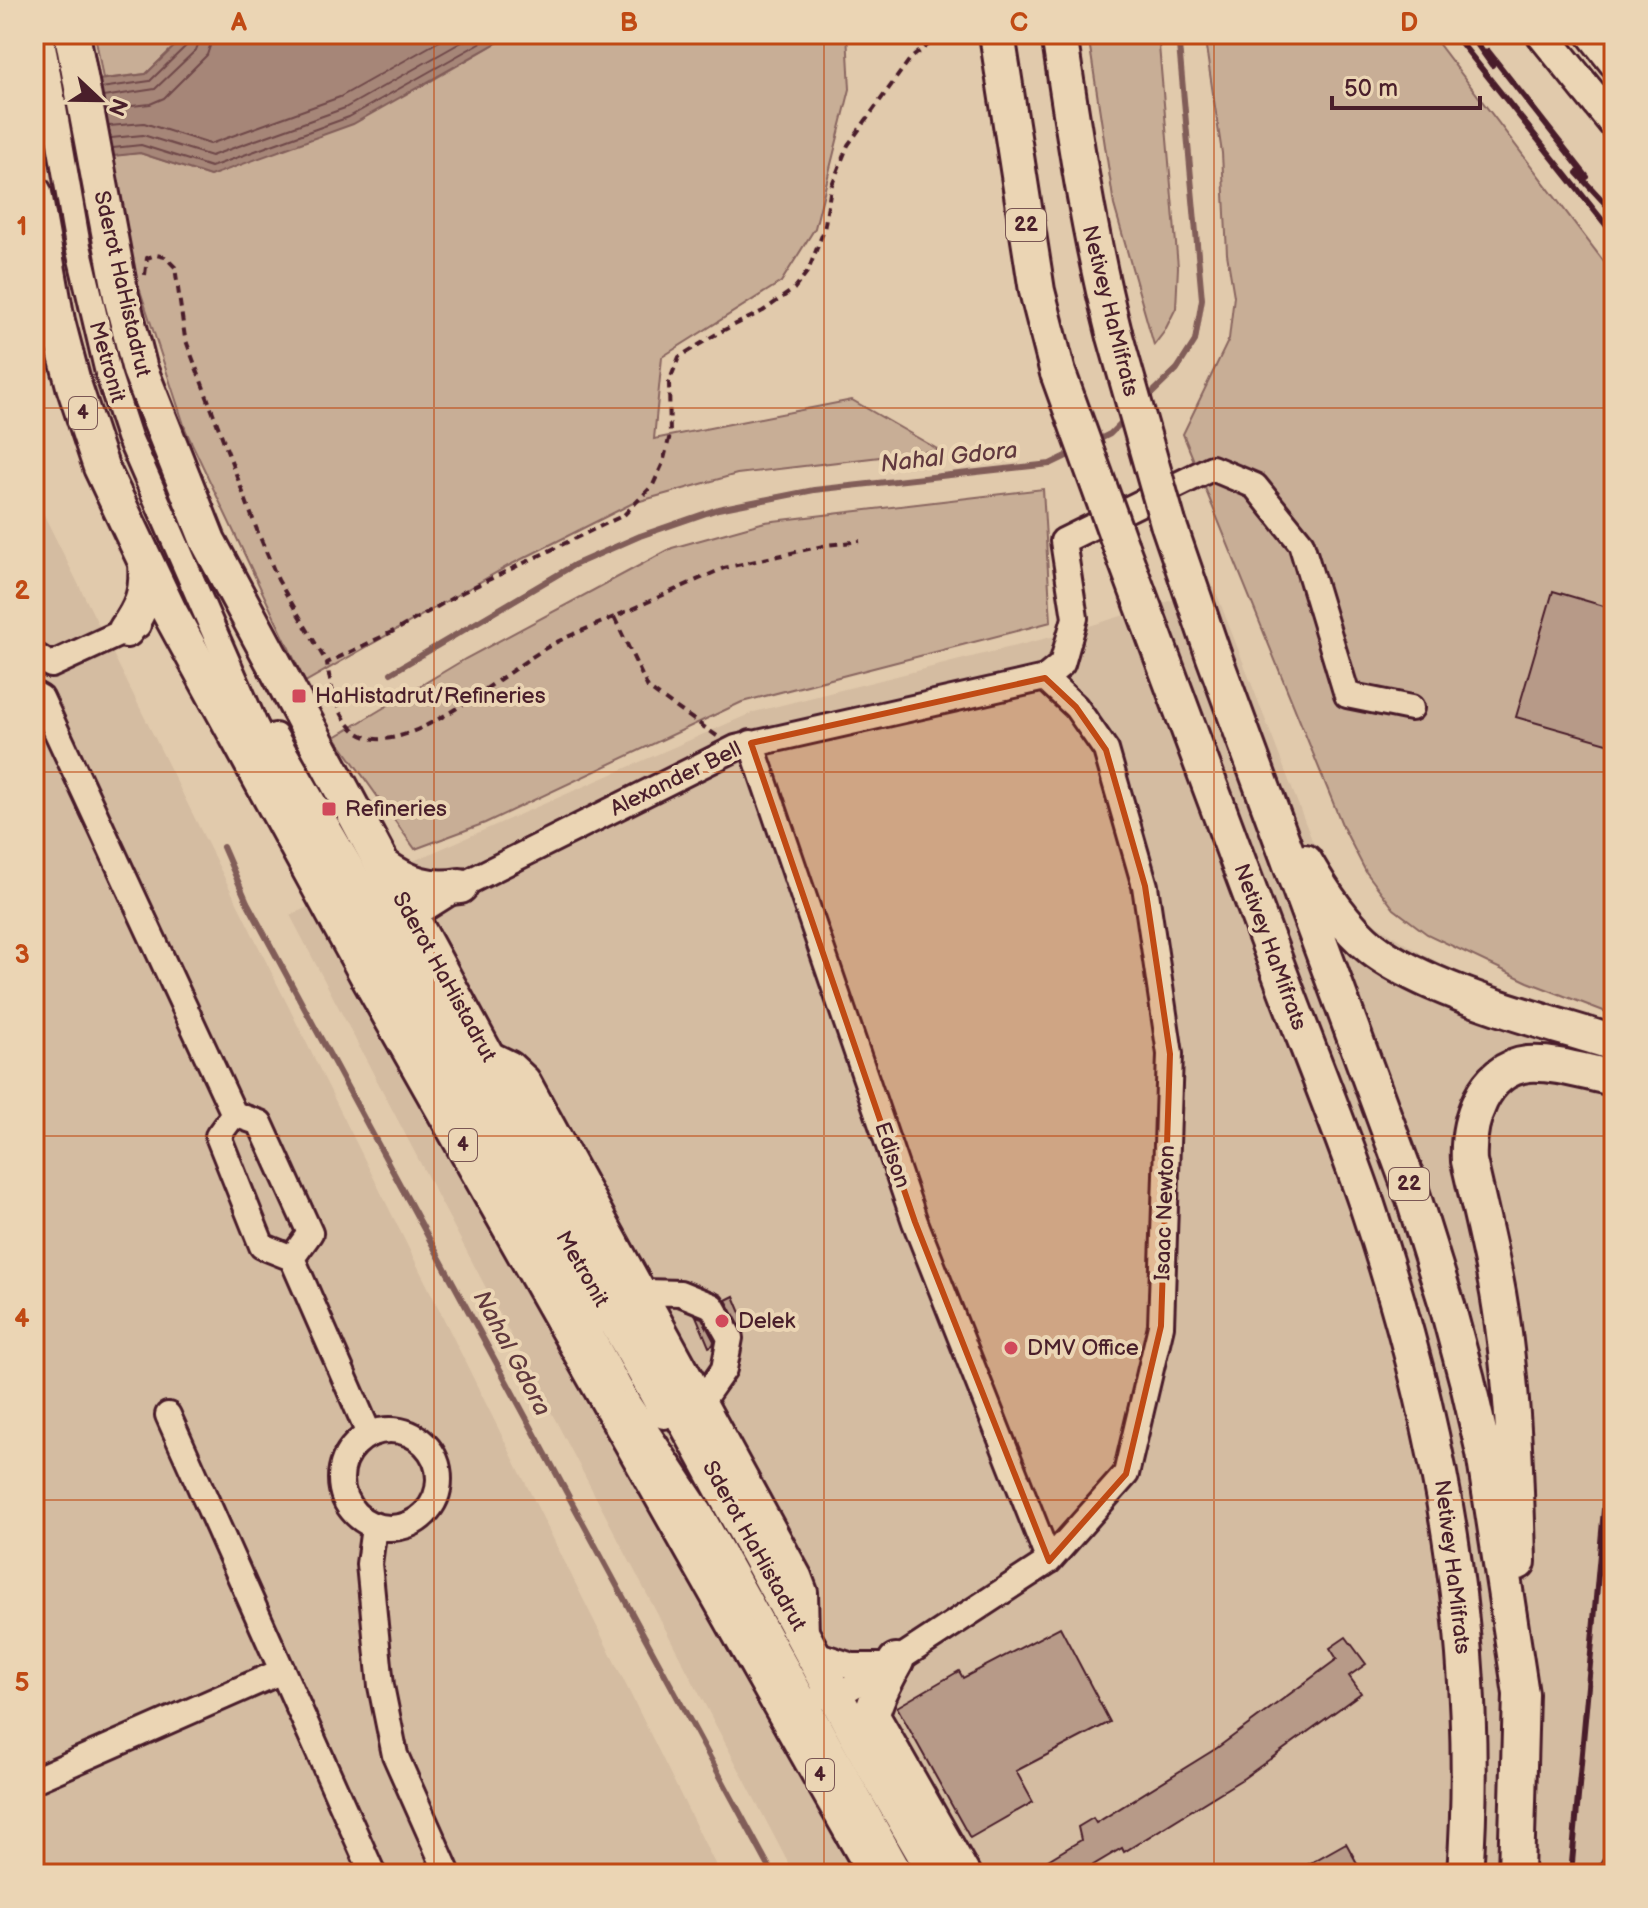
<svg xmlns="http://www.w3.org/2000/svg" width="1648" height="1908" font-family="'Balsamiq Sans',sans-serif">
<rect width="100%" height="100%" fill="#e1caac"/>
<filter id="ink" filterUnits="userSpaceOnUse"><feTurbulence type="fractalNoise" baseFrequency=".0125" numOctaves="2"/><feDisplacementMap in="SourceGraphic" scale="16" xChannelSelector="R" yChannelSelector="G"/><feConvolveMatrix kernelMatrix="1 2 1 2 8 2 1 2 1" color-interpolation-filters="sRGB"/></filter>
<g filter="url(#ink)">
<!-- built -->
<path fill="#d4bca1" d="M34 495 720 1874H34Z
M1214 587 1322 866 1357 912 1422 954 1521 1001 1614 1022V1874H794L290 915 754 712 1067 633Z"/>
<!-- green -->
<path fill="#c8ae96" stroke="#896660" stroke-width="2" d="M95 34H187L146 74 103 79Z
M512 34H847L850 89 815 228 781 282 662 357 654 439 852 400 939 450 737 474 633 503 508 566 305 682 186 431 135 275 108 156 140 153 210 176 422 86Z
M1088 34H1158L1178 267 1176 308 1164 332 1154 345 1114 205Z
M1204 34H1431L1614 275V1015L1528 982 1427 934 1394 909 1366 872 1343 827 1183 434 1229 339 1234 296 1227 254 1222 153Z
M1043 489 1051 622 742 702 485 823 415 849 335 737 465 659 672 548 765 522Z"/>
<!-- water -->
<path fill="#a68678" stroke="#815d59" stroke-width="2" d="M187 34H512L353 124 210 176 140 153 34 165V88L146 74Z"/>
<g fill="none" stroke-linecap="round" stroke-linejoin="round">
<!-- shore -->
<path stroke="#6f484a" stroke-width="2" d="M101 88 150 81 189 43 192 34
M103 97 155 89 196 50 202 34
M105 109 150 104 164 98 207 55 214 34
M109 126 144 123 210 144 340 97 452 34
M111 138 143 135 211 156 345 108 476 34
M113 148 141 145 211 167 349 117 496 34"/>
<!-- stream -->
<path stroke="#815d59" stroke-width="6" d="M1146 399 1177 369 1195 341 1202 299 1178 34
M1094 442 1110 434 1126 418
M391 673 574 565 640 536 718 509 814 490 1050 464 1077 451
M223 847 247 902 773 1874"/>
</g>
<!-- building -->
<path fill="#b79a88" stroke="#4a1f2b" stroke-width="2" d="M1553 591 1614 609V745L1516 717Z
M734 1296 748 1330 743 1332 726 1300Z
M696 1316 702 1318 714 1341 713 1345 709 1347Z
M1060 1627 1110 1722 1016 1771 1033 1802 970 1838 897 1707 959 1671 963 1678Z
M1346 1637 1366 1664 1349 1676 1361 1693 1244 1778 1124 1852 1122 1848 1090 1867 1095 1874H1050L1043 1863 1081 1840 1078 1827 1093 1818 1096 1823 1217 1748 1337 1659 1330 1648Z
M1346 1843 1363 1874H1291Z"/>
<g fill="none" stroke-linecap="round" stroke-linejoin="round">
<defs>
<path id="minor" d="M41 34 78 246 108 373 129 437 255 725 303 818 397 979 628 1403 700 1512 901 1874
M34 655 51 665 138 625
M34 694 41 698 234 1114 260 1123 310 1233 292 1258
M275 736 487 1101 664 1416
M751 743 915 1222 1049 1561
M374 963 385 943 411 917 460 886 736 748 1045 678 1062 664 1075 618 1063 541 1212 468 1255 486 1301 543 1347 695 1411 708
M484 1051 511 1064 527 1079 799 1576 805 1592 806 1637
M234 1114 218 1136 262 1246 292 1258 369 1434
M645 1292 680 1293 712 1306 730 1338 724 1369 703 1399
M168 1415 373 1874
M341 1479a49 49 0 1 1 98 0a49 49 0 1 1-98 0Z
M374 1527 369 1564 381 1686 395 1755 448 1874
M812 1653 852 1666H882
M821 1696H836L896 1661 1049 1561 1126 1474 1161 1326 1170 1054 1145 886 1106 750 1076 707 1045 678
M873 1708 968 1874
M34 1780 282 1671
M1613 1874 1614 1867"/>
<path id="major" d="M1542 34 1614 123
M1592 34 1614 62"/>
<path id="highway" d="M72 34 121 296 140 370 208 541 383 866 872 1763 936 1874
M997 34 1037 291 1058 373
M1059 34C1074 135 1089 234 1114 333
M34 193 57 321 74 386 101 467 169 611 370 980 876 1874
M1168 523 1213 654 1410 1187 1447 1305 1467 1380 1484 1453 1521 1694 1516 1874
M1121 547C1176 694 1231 842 1286 990 1313 1061 1342 1132 1367 1205 1440 1423 1482 1642 1465 1874
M126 630C142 608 148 592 146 564
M1305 862C1323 893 1344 926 1373 949 1391 963 1412 973 1432 982 1491 1008 1553 1024 1614 1043
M383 866C408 884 430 891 460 886
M1518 1562C1516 1472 1513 1382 1498 1293 1490 1249 1479 1205 1469 1161 1467 1123 1482 1069 1528 1064 1556 1062 1587 1073 1614 1078
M871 1759C863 1722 878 1693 896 1661"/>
</defs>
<!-- minor casing -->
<use href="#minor" stroke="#4a1f2b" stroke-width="30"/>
<!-- major casing -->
<use href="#major" stroke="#4a1f2b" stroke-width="36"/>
<!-- highway casing -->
<use href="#highway" stroke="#4a1f2b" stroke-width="40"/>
<!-- path -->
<path stroke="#4a1f2b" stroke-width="4" stroke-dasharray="8 6" stroke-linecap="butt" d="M145 275 147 258 156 255 165 257 175 267 185 338 257 530 278 580 327 663
M614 617C594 626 572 634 553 644 509 668 425 743 376 739 341 736 331 691 327 663L398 629 463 592 624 515 653 485 663 463 670 435 669 382 679 357 718 333 763 311 794 289 808 271 824 230 831 187 848 145 910 59 942 34
M717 736 648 688 614 617 724 568 827 545 860 541"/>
<!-- minor -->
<use href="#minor" stroke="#ebd5b4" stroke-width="24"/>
<!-- major -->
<use href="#major" stroke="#ebd5b4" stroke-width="30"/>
<!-- highway -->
<use href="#highway" stroke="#ebd5b4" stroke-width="34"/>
<!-- rail -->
<path stroke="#4a1f2b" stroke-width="6" d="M1454 34 1614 235
M1470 34 1492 65
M1488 51 1587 177
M1577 173 1614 213
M1571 1874 1614 1399"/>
<defs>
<path id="highway-bridge" d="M1114 333 1168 523
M1058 373 1121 547"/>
</defs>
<!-- highway-bridge casing -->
<use href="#highway-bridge" stroke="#4a1f2b" stroke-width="40" stroke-linecap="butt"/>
<!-- highway-bridge -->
<use href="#highway-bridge" stroke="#ebd5b4" stroke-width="34"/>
</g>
</g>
<!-- marked area -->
<path fill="#c04a14" fill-opacity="0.2" stroke="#c04a14" stroke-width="6" stroke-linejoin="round" d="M1045 678 1076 707 1106 750 1145 886 1170 1054 1161 1326 1126 1474 1049 1561 915 1222 751 743Z"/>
<!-- grid -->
<path fill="none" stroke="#c04a14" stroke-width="2" stroke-opacity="0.55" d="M434 34V1874M824 34V1874M1214 34V1874M34 408H1614M34 772H1614M34 1136H1614M34 1500H1614"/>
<!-- markers -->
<g fill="#d1495b" stroke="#ebd5b4" stroke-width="3">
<rect x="291" y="688" width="16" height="16" rx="4"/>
<rect x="321" y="801" width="16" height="16" rx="4"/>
<circle cx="722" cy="1321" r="8"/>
<circle cx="1011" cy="1348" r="8"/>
</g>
<g text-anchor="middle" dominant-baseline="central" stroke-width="8" stroke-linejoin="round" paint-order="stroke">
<!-- shield labels -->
<g fill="#ebd5b4" stroke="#7a5654" stroke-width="2">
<rect x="1006" y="209" width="40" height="32" rx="6"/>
<rect x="69" y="397" width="28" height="32" rx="6"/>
<rect x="449" y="1129" width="28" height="32" rx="6"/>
<rect x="1389" y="1168" width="40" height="32" rx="6"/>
<rect x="806" y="1759" width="28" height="32" rx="6"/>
</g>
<g font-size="20" font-weight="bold" fill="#4a1f2b">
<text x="1026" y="225">22</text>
<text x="83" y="413">4</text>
<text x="463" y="1145">4</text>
<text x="1409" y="1184">22</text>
<text x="820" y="1775">4</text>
</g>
<!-- street labels -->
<g font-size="22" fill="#4a1f2b" stroke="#ebd5b4">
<text transform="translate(122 284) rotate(77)">Sderot HaHistadrut</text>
<text transform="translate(1110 311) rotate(76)">Netivey HaMifrats</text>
<text transform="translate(107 362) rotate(74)">Metronit</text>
<text transform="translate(676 779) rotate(-26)">Alexander Bell</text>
<text transform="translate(1270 947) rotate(70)">Netivey HaMifrats</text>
<text transform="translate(444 977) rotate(61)">Sderot HaHistadrut</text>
<text transform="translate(892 1155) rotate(71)">Edison</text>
<text transform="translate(1165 1213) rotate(-88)">Isaac Newton</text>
<text transform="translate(582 1269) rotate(60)">Metronit</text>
<text transform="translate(754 1546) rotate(61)">Sderot HaHistadrut</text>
<text transform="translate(1452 1567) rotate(83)">Netivey HaMifrats</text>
</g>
<!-- poi labels -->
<g font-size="22" fill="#4a1f2b" stroke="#ebd5b4" text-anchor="start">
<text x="315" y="696">HaHistadrut/Refineries</text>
<text x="345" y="809">Refineries</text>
<text x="738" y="1321">Delek</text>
<text x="1027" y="1348">DMV Office</text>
</g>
<!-- water labels -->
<g font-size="24" font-style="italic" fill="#61393e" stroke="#ebd5b4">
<text transform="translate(949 457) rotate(-6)">Nahal Gdora</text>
<text transform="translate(512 1353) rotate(62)">Nahal Gdora</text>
</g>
</g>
<!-- margin -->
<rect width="1648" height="1908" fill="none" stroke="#ebd5b4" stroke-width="88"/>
<!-- north arrow -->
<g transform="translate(100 100) rotate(112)" stroke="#ebd5b4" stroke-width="6" paint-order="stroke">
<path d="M0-6L14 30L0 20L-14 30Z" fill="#4a1f2b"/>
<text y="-12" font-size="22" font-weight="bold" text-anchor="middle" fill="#4a1f2b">N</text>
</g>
<!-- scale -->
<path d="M1332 96v12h148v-12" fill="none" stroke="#4a1f2b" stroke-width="4"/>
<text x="1344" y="96" font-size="24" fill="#4a1f2b" stroke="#ebd5b4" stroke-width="6" paint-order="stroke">50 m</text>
<rect x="44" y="44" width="1560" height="1820" fill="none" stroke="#c04a14" stroke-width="3"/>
<g font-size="26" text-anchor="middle" font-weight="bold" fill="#c04a14">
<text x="239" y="31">A</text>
<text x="629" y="31">B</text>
<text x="1019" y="31">C</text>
<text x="1409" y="31">D</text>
<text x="22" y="235">1</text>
<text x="22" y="599">2</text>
<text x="22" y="963">3</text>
<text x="22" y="1327">4</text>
<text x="22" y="1691">5</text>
</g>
</svg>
